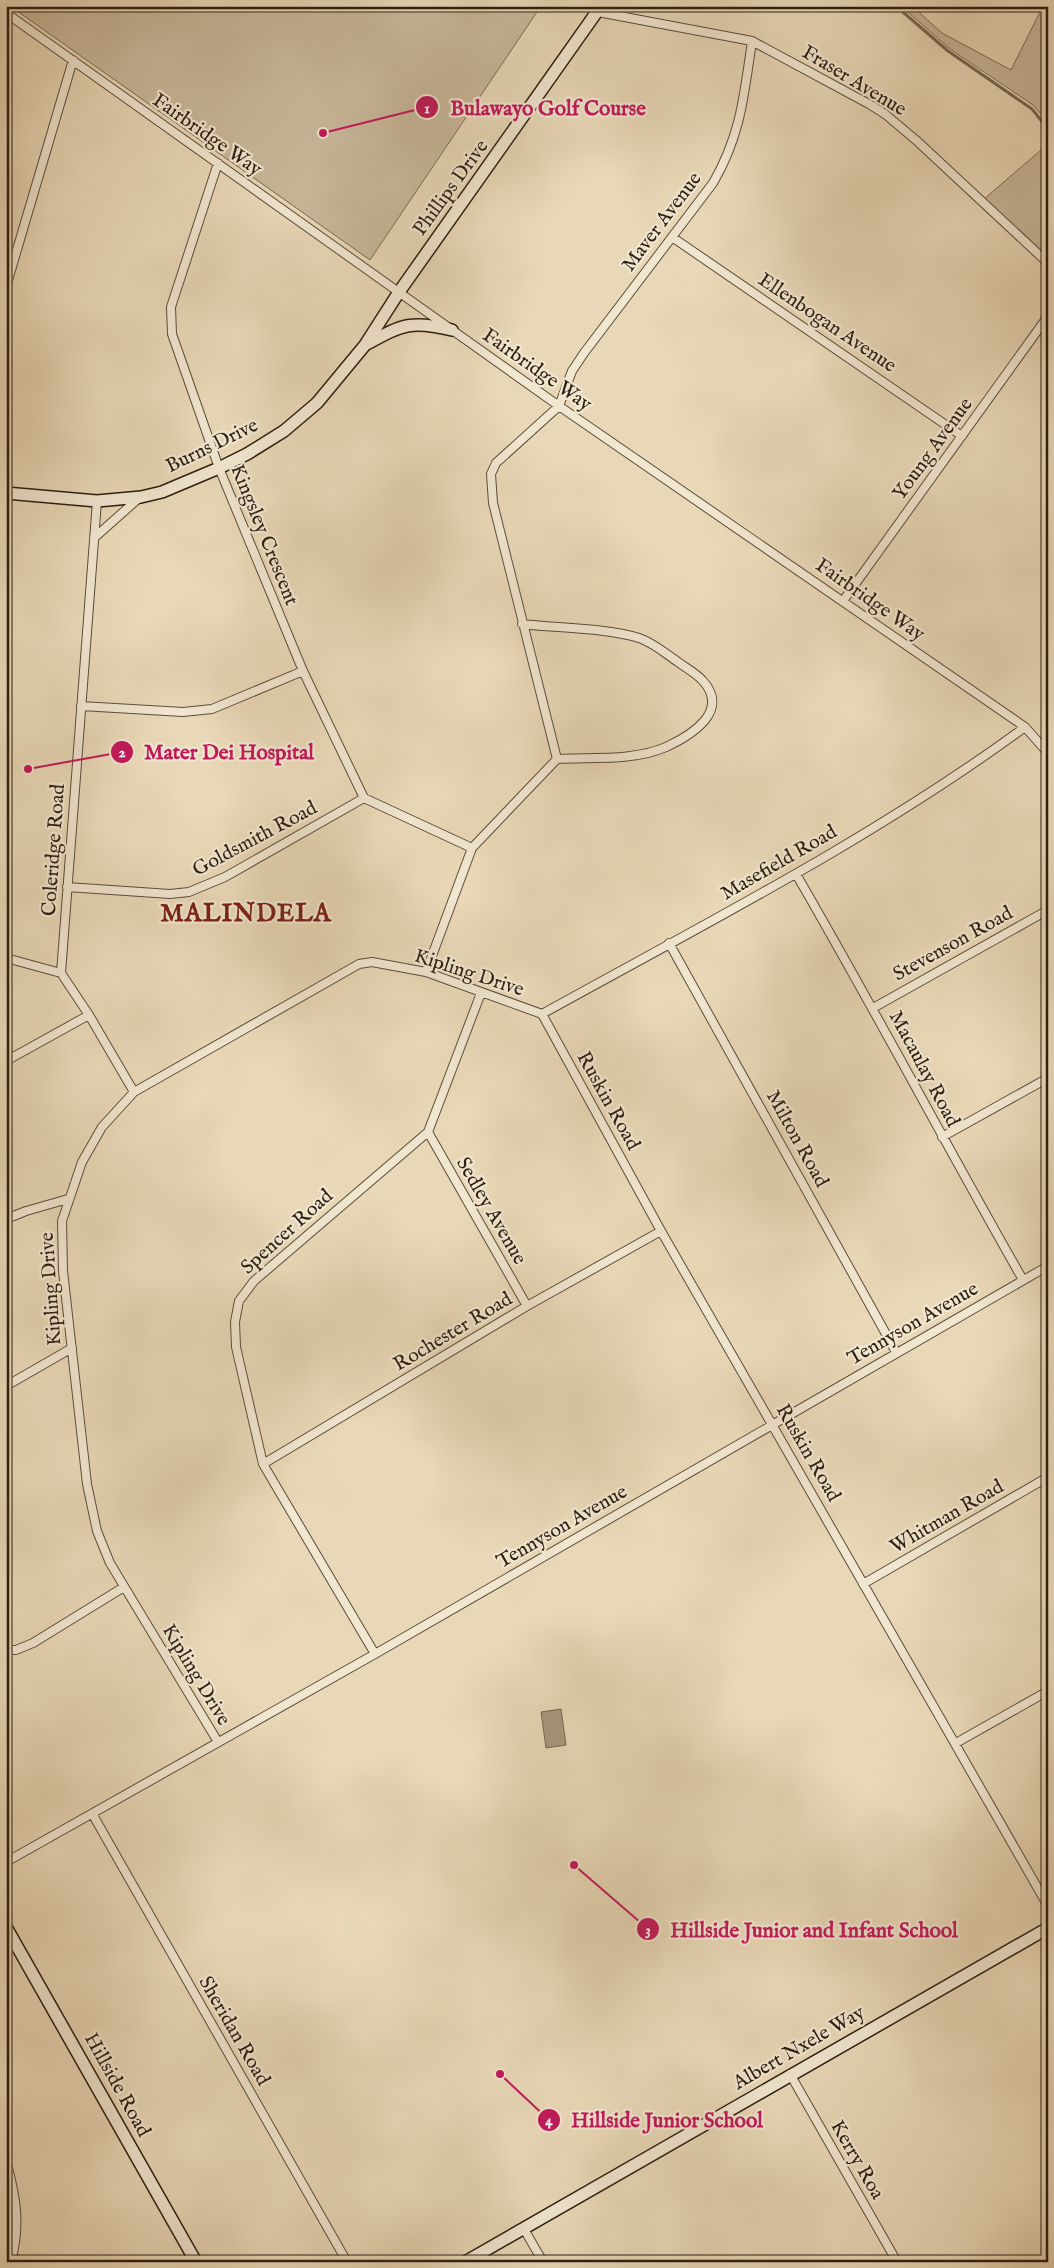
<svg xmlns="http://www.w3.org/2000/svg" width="1054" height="2268" font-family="'IM FELL English',serif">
<rect width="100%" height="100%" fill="#e9d8b7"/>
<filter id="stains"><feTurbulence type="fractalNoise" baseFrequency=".004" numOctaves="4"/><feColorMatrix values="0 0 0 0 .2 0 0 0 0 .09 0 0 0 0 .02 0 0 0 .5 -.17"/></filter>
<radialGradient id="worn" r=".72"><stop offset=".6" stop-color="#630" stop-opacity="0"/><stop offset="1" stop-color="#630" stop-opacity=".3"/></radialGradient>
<!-- green -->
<path fill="#c9b89b" stroke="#7a6b56" d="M10 6H541L370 260Z
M901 6H912L942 33 1011 70 1043 6H1048V122L1033 105 950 49Z
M1048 144V259L983 200Z"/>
<!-- water -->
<path fill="#a9997f" stroke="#776853" d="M561 1709 566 1745 546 1748 541 1712Z"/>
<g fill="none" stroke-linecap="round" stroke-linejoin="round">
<!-- stream -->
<path stroke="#776853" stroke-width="3" d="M896 6 948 51 1032 109 1048 129"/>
<defs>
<path id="street" d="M598 12 752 41 869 104 885 114 917 141 1048 263
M6 13 559 406 1025 727 1048 753
M218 163 171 307 172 334 219 468 303 671 364 798 472 848
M672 237 962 436
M6 287 73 60
M97 501 61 973 89 1015 134 1092
M94 538 139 498
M843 601 1048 316
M522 624C556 628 609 628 639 638 654 643 666 654 678 662 686 668 696 673 703 681 730 711 692 735 666 747 634 761 592 757 557 759
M81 706 183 712 212 709 303 671
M796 874C874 1008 946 1145 1023 1280
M67 887 170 894 189 892 225 877 364 798
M669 943 896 1352
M6 958 61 973
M426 972 472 848 557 759 493 503 491 474 496 463 559 406 572 371 584 353 713 183C741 135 744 95 752 41
M873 1008 1048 910
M542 1014 661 1231 1048 1906
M542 1014C706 923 874 838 1025 727
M6 1061 89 1015
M428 1132 527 1306
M942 1137 1048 1078
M6 1219 26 1211 68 1199
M6 1386 72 1348
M263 1464 527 1306 661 1231
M863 1584 1048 1477
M6 1650H16L33 1643 124 1587
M375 1654 263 1464 236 1347 235 1322 239 1301 254 1281 428 1132 481 993
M218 1742 110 1563 97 1531 87 1484 63 1271 62 1221 82 1162 102 1127 134 1092 359 964 372 962 426 972 542 1014
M956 1743 1048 1691
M93 1815 347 2262
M6 1862 375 1654 1048 1266
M790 2074 897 2262
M6 2160C16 2197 21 2224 11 2262
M524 2229 543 2262"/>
<path id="secondary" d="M367 344C403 324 412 320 452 330
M6 493 97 501 141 497 162 492 219 468 247 454 284 431 317 403 365 345 399 292 601 6
M6 1927 196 2262
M465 2262 1048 1928"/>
</defs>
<!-- street casing -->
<use href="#street" stroke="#5b4c3a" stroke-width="10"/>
<!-- secondary casing -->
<use href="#secondary" stroke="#2c1e11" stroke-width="14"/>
<!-- street -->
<use href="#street" stroke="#f1e6d0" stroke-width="8"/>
<!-- secondary -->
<use href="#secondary" stroke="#f1e6d0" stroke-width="11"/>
</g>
<g text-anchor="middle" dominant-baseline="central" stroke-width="4.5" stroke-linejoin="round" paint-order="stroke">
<!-- street labels -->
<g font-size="20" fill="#2c1e11" stroke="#f1e6d0">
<text transform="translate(854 81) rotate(31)">Fraser Avenue</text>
<text transform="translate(207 135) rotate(35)">Fairbridge Way</text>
<text transform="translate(451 188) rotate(-54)">Phillips Drive</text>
<text transform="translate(662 222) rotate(-53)">Maver Avenue</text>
<text transform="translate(827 323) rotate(34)">Ellenbogan Avenue</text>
<text transform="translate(537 370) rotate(35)">Fairbridge Way</text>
<text transform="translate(212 446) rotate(-26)">Burns Drive</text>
<text transform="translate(933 449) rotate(-54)">Young Avenue</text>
<text transform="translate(264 535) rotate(68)">Kingsley Crescent</text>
<text transform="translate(870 600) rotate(35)">Fairbridge Way</text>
<text transform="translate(255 839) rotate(-28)">Goldsmith Road</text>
<text transform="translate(54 850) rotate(-86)">Coleridge Road</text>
<text transform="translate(779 863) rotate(-30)">Masefield Road</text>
<text transform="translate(953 944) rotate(-29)">Stevenson Road</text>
<text transform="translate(469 973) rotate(18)">Kipling Drive</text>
<text transform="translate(924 1069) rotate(62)">Macaulay Road</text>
<text transform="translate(608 1101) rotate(61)">Ruskin Road</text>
<text transform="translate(797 1139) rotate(61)">Milton Road</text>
<text transform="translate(491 1211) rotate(60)">Sedley Avenue</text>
<text transform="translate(287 1232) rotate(-42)">Spencer Road</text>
<text transform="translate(51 1289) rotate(-94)">Kipling Drive</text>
<text transform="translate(913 1324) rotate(-30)">Tennyson Avenue</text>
<text transform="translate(453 1332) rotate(-31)">Rochester Road</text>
<text transform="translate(808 1453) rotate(60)">Ruskin Road</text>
<text transform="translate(947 1517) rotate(-30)">Whitman Road</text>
<text transform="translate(562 1527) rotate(-30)">Tennyson Avenue</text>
<text transform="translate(196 1675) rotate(59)">Kipling Drive</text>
<text transform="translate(234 2031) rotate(60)">Sheridan Road</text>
<text transform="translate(799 2048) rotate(-30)">Albert Nxele Way</text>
<text transform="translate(117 2085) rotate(61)">Hillside Road</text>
<text transform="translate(857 2160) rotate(60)">Kerry Roa</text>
</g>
<!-- district labels -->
<g font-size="25" font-weight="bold" letter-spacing="1" fill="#7a1f14" stroke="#f1e6d0">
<text x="246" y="914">MALINDELA</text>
</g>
</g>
<!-- callouts -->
<path fill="none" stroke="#c2185b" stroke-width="2" d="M323 133L427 107M28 769L122 752M574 1865L648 1929M500 2074L549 2120"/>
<g fill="#c2185b" stroke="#f1e6d0" stroke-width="2">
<circle cx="323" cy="133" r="5"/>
<circle cx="28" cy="769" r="5"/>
<circle cx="574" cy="1865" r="5"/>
<circle cx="500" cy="2074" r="5"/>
<circle cx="427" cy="107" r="12"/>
<circle cx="122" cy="752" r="12"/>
<circle cx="648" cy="1929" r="12"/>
<circle cx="549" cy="2120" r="12"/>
</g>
<g font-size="15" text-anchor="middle" font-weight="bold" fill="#fff">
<text x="427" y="113">1</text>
<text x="122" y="757">2</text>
<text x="648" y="1935">3</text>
<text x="549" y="2125">4</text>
</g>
<g font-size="21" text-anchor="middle" font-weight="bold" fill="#c2185b" stroke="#f1e6d0" stroke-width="4.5" stroke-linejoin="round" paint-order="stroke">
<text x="548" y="115">Bulawayo Golf Course</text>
<text x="229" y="759">Mater Dei Hospital</text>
<text x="814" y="1937">Hillside Junior and Infant School</text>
<text x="667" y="2127">Hillside Junior School</text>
</g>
<!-- margin -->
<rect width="1054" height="2268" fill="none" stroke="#e9d8b7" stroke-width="25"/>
<rect x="8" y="8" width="1039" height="2253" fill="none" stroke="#2c1e11" stroke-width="2.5"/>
<rect x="12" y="12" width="1029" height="2243" fill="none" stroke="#2c1e11"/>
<rect width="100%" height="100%" filter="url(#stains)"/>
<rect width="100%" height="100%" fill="url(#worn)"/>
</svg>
